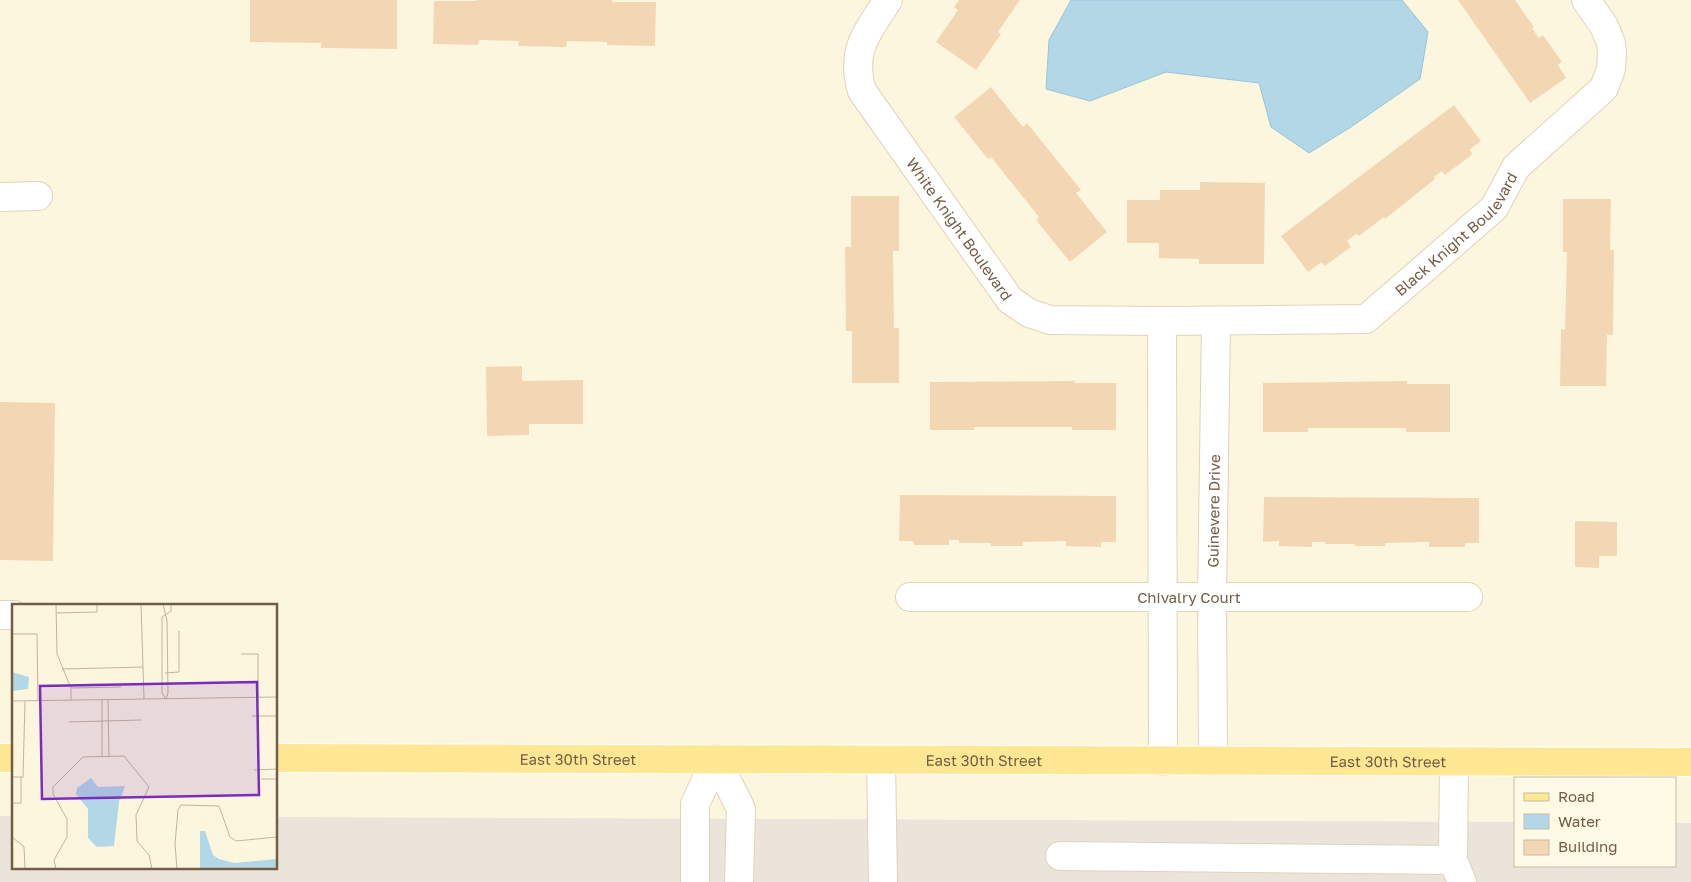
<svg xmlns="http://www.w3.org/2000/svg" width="1691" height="882" font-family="'Golos Text',sans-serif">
<rect width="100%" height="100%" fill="#fdf6de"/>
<!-- industrial -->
<path fill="#eae4db" d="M0 816H14V868H276V817L1515 822V866H1675V823H1691V882H0Z"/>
<!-- water -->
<path fill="#b2d7e7" stroke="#98c5d9" d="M1071 0H1402L1428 32 1420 79 1351 127 1309 153 1271 127 1259 83 1166 72 1090 101 1046 89 1049 40Z"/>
<!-- building -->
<path fill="#f3d7b5" d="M250 0H397V49L321 48V43L250 42Z
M476 0H612V2H656L655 46 607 45V42L567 41 566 47 518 46 519 41 479 40 478 45 433 44 434 1H476Z
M959 0H1020L998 32 1001 34 976 70 936 42 958 10 954 7Z
M1458 0H1515L1534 27 1532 28 1539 38 1543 35 1562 62 1558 65 1566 78 1530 103Z
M991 87 1023 127 1027 123 1081 190 1076 193 1107 232 1070 262 1036 220 1039 217 991 157 988 159 954 117Z
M1454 105 1481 141 1469 150 1473 154 1445 175 1442 171 1434 177 1435 179 1385 219 1384 217 1359 236 1356 234 1347 241 1351 247 1325 266 1322 262 1308 272 1281 236Z
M1200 182 1265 183 1264 264H1199V259L1159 258V243H1127V200H1160V190H1200Z
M851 196H899V251H893L894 328H899V383H852V331H846L845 247H851Z
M1563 199H1611L1610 250H1614L1613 335H1607L1606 386H1560L1561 329 1565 330 1567 252H1563Z
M522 366V381L583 380V424H529V435L487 436 486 367Z
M1075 381V383H1116V430H1072V427H974V430H930V382Z
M1407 381V384H1450V432H1406V428H1308V432H1263V383Z
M0 402 55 403 53 561 0 560Z
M900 495 1116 496V542H1101V547L1066 546V541L1023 542V546H991V543H959V540H949V545H914L913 541H899Z
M1264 497 1479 498V543H1465V547H1429V542L1385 543V546H1355V544H1325V542H1312V547L1279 546V541L1263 542Z
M1575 521 1617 522V556H1599V568L1575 567Z"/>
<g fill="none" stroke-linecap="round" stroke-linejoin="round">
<defs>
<g id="minor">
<path id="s1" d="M888 0C867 33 850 50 862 91L1010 300 1029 313 1050 320 1162 321 1366 319 1494 208 1516 167 1604 88 1611 69 1612 53 1611 43 1604 26 1586 0"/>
<path d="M0 197 38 196"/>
<path d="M1162 321 1163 761"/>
<path id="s2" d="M910 597H1468"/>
<path d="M0 615H14"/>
<path d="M716 759 741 809 739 882"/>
<path d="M881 760 883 882"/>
<path id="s3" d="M1213 761 1212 597 1216 321"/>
<path d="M1454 762 1453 860 1462 882"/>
<path d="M1060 856 1453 860"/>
<path d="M695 882V804L716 759"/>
</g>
<g id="major">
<path d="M0 758H14"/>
<path id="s4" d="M276 758 1691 762"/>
</g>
</defs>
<!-- minor casing -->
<use href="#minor" stroke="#e1d2ba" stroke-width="30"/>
<!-- major casing -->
<use href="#major" stroke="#fff" stroke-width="30"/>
<!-- minor -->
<use href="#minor" stroke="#fff" stroke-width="28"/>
<!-- major -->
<use href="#major" stroke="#ffe793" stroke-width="28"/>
</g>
<g text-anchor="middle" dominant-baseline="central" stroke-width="5" stroke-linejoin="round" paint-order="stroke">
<!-- street labels -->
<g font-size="15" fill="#735d46" stroke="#fff9e5">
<text stroke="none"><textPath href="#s1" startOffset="268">White Knight Boulevard</textPath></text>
<text stroke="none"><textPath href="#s1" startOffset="841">Black Knight Boulevard</textPath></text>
<text stroke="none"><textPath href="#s3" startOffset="250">Guinevere Drive</textPath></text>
<text stroke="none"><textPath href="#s2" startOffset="279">Chivalry Court</textPath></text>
<text stroke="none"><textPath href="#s4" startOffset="302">East 30th Street</textPath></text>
<text stroke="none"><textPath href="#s4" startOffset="708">East 30th Street</textPath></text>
<text stroke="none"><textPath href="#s4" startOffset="1112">East 30th Street</textPath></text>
</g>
</g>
<!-- overview -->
<g transform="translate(12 604)">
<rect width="265" height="265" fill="#fdf6de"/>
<path d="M0 68 17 73 16 85 0 87ZM79 174 86 183 113 182 107 198 102 242 85 243 76 234V205L64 190 65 184ZM188 227H193L201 251 207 255 222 259 265 255V265H188Z" fill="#b2d7e7"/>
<path fill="none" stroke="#c2b49c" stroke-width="1" d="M44 0 45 50 59 84V96M129 0 132 95M151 0 155 17 156 89 154 95M45 9 85 8V0M0 30H25L26 97M229 50H246V94M50 65 131 63M153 69 167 68V27M59 84 109 83M154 95 150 89V13L159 7V0M90 96V153M96 96 97 152M0 97 265 93M240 112H265M57 118 129 116M242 166 265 165M0 173H11L13 97M249 175H265M0 199H9V173M0 233 12 243 13 265M44 265 42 256 55 233V215L41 190V183L71 153 112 152 137 183 124 211 125 237 137 251 140 265M165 265 163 240 166 206 169 201 207 202 218 233 224 237 265 233"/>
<path fill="#7b2cbf" fill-opacity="0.15" stroke="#7b2cbf" stroke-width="2.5" d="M245 78 247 191 30 195 28 82Z"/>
<rect width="265" height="265" fill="none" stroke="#735d46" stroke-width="2.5"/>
</g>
<!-- legend -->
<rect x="1514" y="777" width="162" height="90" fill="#fff9e5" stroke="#c7bba5"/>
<rect x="1524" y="793" width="25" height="8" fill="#ffe793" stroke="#c7bba5"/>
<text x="1558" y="802" font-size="15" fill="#735d46">Road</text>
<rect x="1524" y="814" width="25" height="15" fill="#b2d7e7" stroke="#c7bba5"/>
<text x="1558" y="827" font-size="15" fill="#735d46">Water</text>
<rect x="1524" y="840" width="25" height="15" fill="#f3d7b5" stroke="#c7bba5"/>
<text x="1558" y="852" font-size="15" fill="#735d46">Building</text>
</svg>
